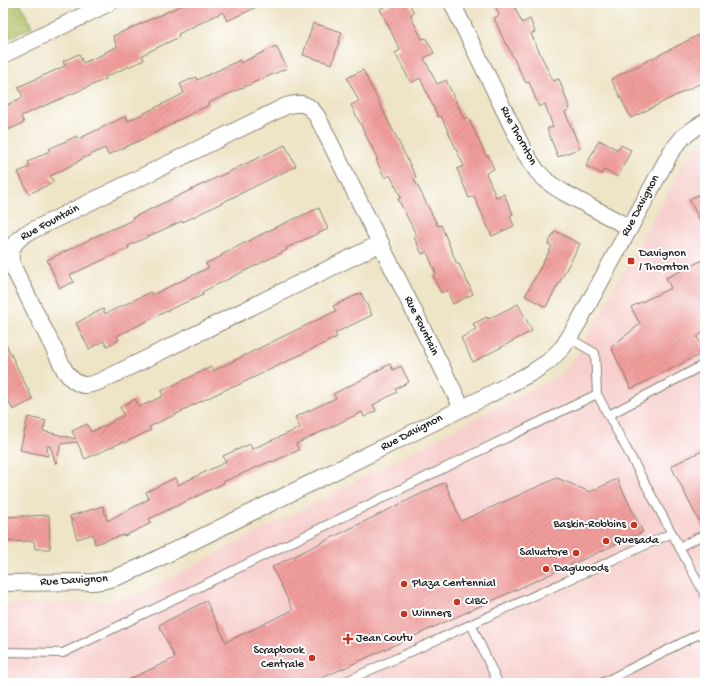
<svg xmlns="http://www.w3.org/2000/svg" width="708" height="686" font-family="'Gochi Hand',sans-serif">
<defs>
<pattern id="park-crowns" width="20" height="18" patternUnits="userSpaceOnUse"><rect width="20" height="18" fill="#afbf62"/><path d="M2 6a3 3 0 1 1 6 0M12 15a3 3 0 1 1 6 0" fill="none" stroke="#96a454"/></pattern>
<pattern id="building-hatch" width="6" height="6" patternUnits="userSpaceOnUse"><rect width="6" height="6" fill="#f19d9b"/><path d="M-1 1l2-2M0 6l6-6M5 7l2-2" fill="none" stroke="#ce8785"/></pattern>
</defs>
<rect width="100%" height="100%" fill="#fff"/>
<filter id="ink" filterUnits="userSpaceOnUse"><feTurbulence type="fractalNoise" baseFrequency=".025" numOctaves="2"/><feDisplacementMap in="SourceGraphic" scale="8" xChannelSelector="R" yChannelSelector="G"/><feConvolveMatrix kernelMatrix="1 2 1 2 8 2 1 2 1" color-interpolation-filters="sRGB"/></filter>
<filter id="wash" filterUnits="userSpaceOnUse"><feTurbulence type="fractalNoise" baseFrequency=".012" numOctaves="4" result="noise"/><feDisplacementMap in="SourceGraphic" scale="16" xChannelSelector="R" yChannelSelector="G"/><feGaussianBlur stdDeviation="0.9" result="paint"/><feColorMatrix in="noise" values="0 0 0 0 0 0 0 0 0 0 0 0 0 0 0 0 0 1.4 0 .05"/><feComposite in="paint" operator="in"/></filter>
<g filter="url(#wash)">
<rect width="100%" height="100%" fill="#eee4c6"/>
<!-- built -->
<path fill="#f7d0ce" d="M705 143V674L686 683H3V604L83 603 109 602 139 594 168 579 561 374 580 350 691 150Z"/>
<!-- park -->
<path fill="url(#park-crowns)" stroke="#666e3f" d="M3 3H20L32 27 3 41Z"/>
<g id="blocks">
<!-- building -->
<path fill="url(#building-hatch)" d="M187 3H265L227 21 223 12 178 34 179 37 142 55 144 60 105 77 106 79 21 116 24 123 3 132V107L23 97 18 87 65 66 63 61 79 54 83 63 106 53 105 52 117 47 113 36Z
M393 3H409L414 13 410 15 422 39 426 38 434 53 424 58 437 84 446 80 464 119 468 117 486 156 488 155 494 169 486 173 496 197 504 194 513 214 510 216 514 226 492 236 474 196 469 198 457 169 464 166 441 116 438 117 420 78 411 83 395 53 400 50 380 9Z
M494 3H513L522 23 530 19 535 32 531 34 553 81 559 79 570 109 565 112 580 148 558 157 547 129 553 127 545 104 539 107 529 82 526 83 507 45H506L494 18 499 15Z
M313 23 342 32 332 64 303 55Z
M705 32V81L631 118 611 79Z
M276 46 287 68 208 103 209 105 174 122V123L147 137 108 155 105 148 78 161V162L50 176 54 182 29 194 18 172 30 167 28 162 49 151V149L77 136 78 139 126 116 128 121 175 98 184 93 180 84 196 77 197 80 240 60 241 63Z
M363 70 416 177 414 179 438 226 441 225 457 264H459L473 294 453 304 447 290 441 293 433 276 436 274 427 252 422 254 414 237 417 236 398 199 401 197 390 175 385 178 376 160H378L351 105 359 101 347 78Z
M599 140 618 150 621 145 631 150 618 177 604 170 602 174 586 166Z
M285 145 296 166 183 222 182 221 128 246 129 248 70 275 74 282 60 288 47 260 89 240V239L133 220 132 218Z
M705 192V230L689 199Z
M319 208 328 229 286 248 287 250 202 292 203 295 175 307 117 336 119 340 107 346 104 341 89 349 76 323 103 309 105 314 151 292 152 295 208 268 206 263 222 256 221 255 276 227Z
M555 231 580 244 546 307 525 296 552 246 548 244Z
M705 259V331L697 337 705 352 631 389 611 347 640 324 631 307 671 288 666 278Z
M361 293 372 315 335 333 337 337 234 387 233 386 187 408V409L149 427 151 430 124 443 123 442 85 459 77 442 61 444 56 464 50 446H47L48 456 20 450 28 417 46 421 43 431 76 439 72 431 87 424 91 432 113 422 112 421 124 415 120 407 135 399 139 407 163 396 161 391 211 367 213 371 290 333 336 311 333 306Z
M518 304 532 331 473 362 461 338 476 329 473 324 487 317 488 319Z
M3 338 33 400 13 410 3 390Z
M390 364 393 370 401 366 409 382 395 389 397 392 373 405 376 411 364 417 362 412 296 444 299 450 272 462 271 461 223 482 224 483 149 519 151 523 125 536 124 535 95 544 93 534 77 539 70 516 103 506 107 521 149 499 146 492 175 478 178 485 226 462 223 456 250 444 252 449 300 428 295 417 336 398 333 394 369 376V375Z
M702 451 705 458V529H703L671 466Z
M557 478 590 492 617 479 643 532 311 683H121L175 658 159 625 206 601 226 642 293 610 272 567 445 482 461 521Z
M49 515 50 549H35L34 541 3 542V517Z"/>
</g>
</g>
<g filter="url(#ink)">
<use href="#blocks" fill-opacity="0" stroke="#858071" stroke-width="1"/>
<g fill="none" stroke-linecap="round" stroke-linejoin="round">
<defs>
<path id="lane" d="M569 338 595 353 597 394 705 595
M609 415 705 364
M679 547 705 534
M471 624 498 683
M3 652 63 653 597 394
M342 683 672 533
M602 683 705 631"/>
<path id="street" d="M452 3 525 153 537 171 545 179 552 185 563 192 630 228
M3 55 109 3
M381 243 105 379C87 388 77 388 65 371L15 271C7 254 10 245 25 234L286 106C302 101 310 104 318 118L462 408
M3 583 94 582C113 580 128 573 145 565L481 399 531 373 548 362 563 347 578 323 671 152 683 137 695 128 705 122"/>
</defs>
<!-- lane casing -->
<use href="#lane" stroke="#858071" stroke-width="10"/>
<!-- street casing -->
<use href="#street" stroke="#858071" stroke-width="18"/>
<!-- lane -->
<use href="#lane" stroke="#fff" stroke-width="8"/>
<!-- street -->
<use href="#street" stroke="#fff" stroke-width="16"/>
</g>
</g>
<!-- markers -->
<g fill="#c8321e" stroke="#fff" stroke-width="1.5">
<rect x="627" y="257" width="8" height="8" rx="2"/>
<circle cx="634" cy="525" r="4"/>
<circle cx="606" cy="541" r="4"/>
<circle cx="576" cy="553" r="4"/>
<circle cx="546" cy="569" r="4"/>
<circle cx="404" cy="584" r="4"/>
<circle cx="457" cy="602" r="4"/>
<circle cx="404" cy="614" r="4"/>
<path d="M346 633h4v4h4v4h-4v4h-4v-4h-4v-4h4z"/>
<circle cx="312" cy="658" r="4"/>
</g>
<g text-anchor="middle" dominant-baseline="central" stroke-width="4" stroke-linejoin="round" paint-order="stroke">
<!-- street labels -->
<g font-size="12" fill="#1c1c1c" stroke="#fff">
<text transform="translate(518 136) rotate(62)">Rue Thornton</text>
<text transform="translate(641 206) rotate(-62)">Rue Davignon</text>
<text transform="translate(50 223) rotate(-28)">Rue Fountain</text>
<text transform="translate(421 326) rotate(64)">Rue Fountain</text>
<text transform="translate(412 433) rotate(-27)">Rue Davignon</text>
<text transform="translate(74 581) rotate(-3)">Rue Davignon</text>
</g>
<!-- poi labels -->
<g font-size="12" fill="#1c1c1c" stroke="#fff" text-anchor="start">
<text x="639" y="254">Davignon<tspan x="639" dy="14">/ Thornton</tspan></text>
<text x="626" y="525" text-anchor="end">Baskin-Robbins</text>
<text x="614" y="541">Quesada</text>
<text x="568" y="553" text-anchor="end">Salvatore</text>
<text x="554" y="569">Dagwoods</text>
<text x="412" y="584">Plaza Centennial</text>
<text x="465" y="602">CIBC</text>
<text x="412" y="614">Winners</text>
<text x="356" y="639">Jean Coutu</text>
<text x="304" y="651" text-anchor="end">Scrapbook<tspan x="304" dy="14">Centrale</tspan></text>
</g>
</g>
<!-- margin -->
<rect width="708" height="686" fill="none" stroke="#fff" stroke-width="16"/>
</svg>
